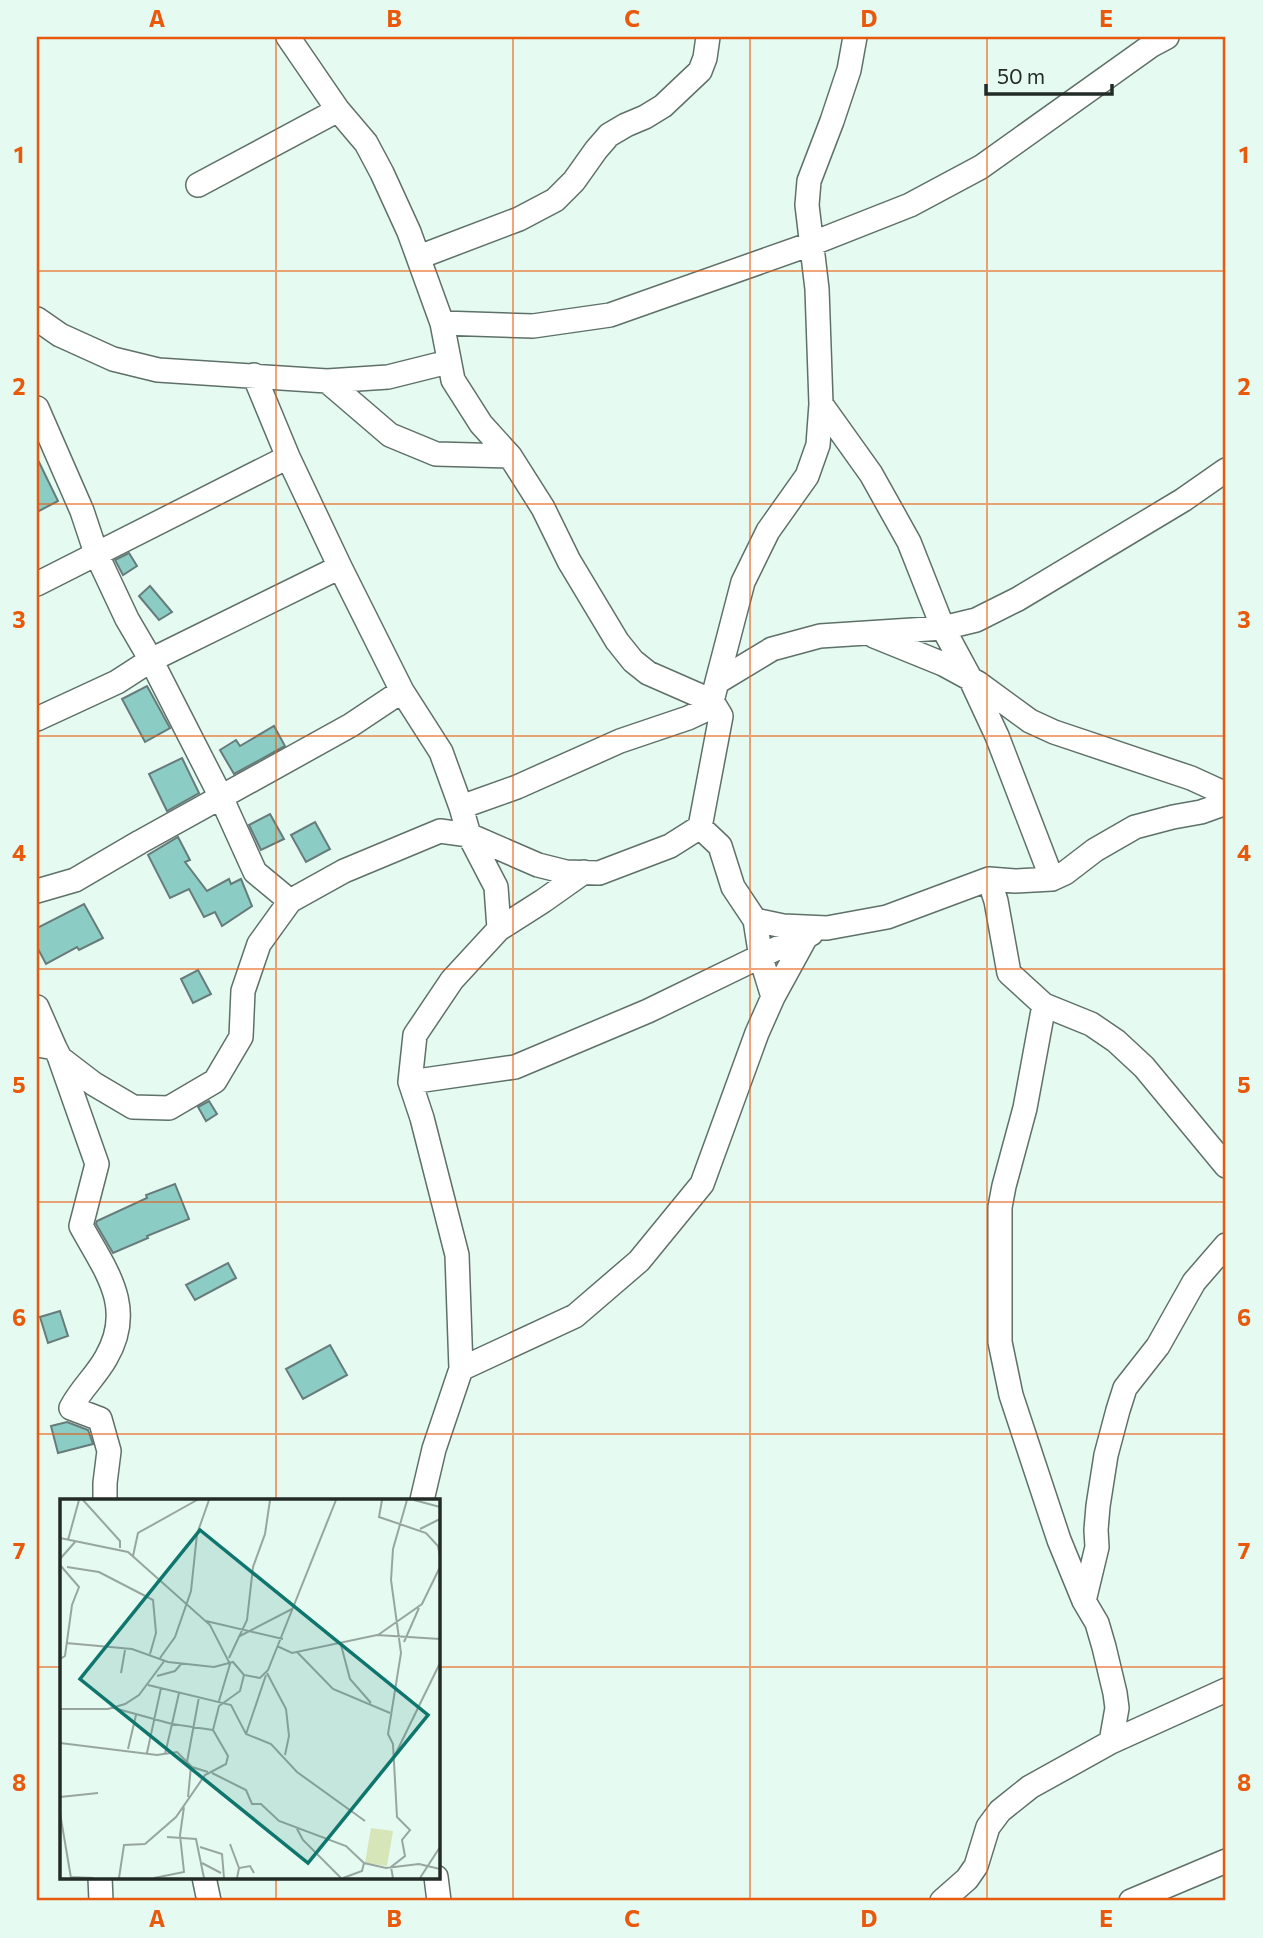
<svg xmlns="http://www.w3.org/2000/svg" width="1263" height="1938" font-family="Commissioner,sans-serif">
<rect width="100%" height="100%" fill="#e5faf0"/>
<!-- building -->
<path fill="#8bccc5" stroke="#677c7a" stroke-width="2" d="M37 458 58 501 37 512Z
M129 553 137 566 123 575 115 560Z
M150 586 172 612 159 620 139 596Z
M147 686 170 728 145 742 122 699Z
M274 726 285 746 234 774 220 750 236 740 240 746Z
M182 758 199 793 167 811 149 774Z
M270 814 284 839 261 850 249 825Z
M315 822 330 849 306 862 291 835Z
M178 837 190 860 185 862 207 891 229 879 231 884 241 879 252 906 222 926 215 912 204 917 189 889 170 898 148 855Z
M84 904 103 938 79 950 77 947 46 964 37 947V928Z
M198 970 211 994 193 1003 181 979Z
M209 1101 217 1114 206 1121 198 1107Z
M175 1184 189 1219 147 1236 148 1238 113 1253 96 1224 97 1221 147 1198 146 1195Z
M228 1263 236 1278 195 1300 186 1285Z
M60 1311 68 1336 48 1343 40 1317Z
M330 1345 347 1375 303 1399 286 1369Z
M67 1422 88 1430 93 1444 58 1453 51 1426Z"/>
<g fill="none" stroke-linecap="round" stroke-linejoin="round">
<defs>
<path id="minor" d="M288 37 338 110 366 143 382 173 409 232 442 323 453 380 481 424 510 456 543 508 569 561 617 641 633 661 648 673 712 701 721 716 700 827
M198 185 338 110
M419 257 519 219 555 200 574 181 596 150 609 135 626 125 645 117 663 106 700 71 705 58 708 37
M37 319 60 335 113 359 158 370 327 381 388 377 448 362
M442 323 533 326 610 315 811 244 910 205 981 167 1152 45 1167 37
M254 375 288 457 340 567 402 691 441 752 461 807 469 835 496 887 499 929 452 980 415 1035 410 1082 422 1118 457 1255 461 1369 434 1449 422 1500
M327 381 390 435 436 454 510 456
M821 404 871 474 909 542 943 628 970 678 997 736 1052 879
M37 408 82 511 96 553 127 619 151 660 117 682 37 719
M37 584 288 457
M874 636 943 664 978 683 1030 721 1054 732 1191 778 1226 794
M719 681 772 649 820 636 943 628 976 620 1018 599 1183 500 1226 470
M461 807 517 787 620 741 688 718 703 711 712 701 743 582 768 531 807 476 818 445 821 404 817 289 807 205 809 181 832 121 849 70 855 37
M989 879 996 901 1009 973 1044 1005 1091 1024 1116 1041 1144 1067 1226 1166
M37 891 75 880 140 842 351 725 402 691
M290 901 255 872 221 797 151 660 340 567
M755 920 761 958 773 997
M499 929 543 901 584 872
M1044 1005 1025 1108 1004 1186 1000 1207V1342L1011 1395 1059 1540 1084 1601 1097 1623 1104 1647 1115 1693 1117 1708 1111 1742
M37 1007 55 1048
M37 1045 55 1048 60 1058 94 1084 133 1107 169 1108 215 1081 241 1037 243 991 259 944 290 901 344 871 440 831 469 835 538 865 566 872 599 873 670 846 700 827 720 846 733 887 755 920 783 926 827 928 887 917 989 879 1015 881 1052 879 1065 873 1095 850 1135 827 1173 817 1201 812 1226 803
M60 1059 97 1164 81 1226C105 1270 136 1307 106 1358 96 1376 80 1390 71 1408L100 1419 109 1451 105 1483V1500
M410 1082 515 1067 648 1011 788 943 811 934
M461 1369 575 1316 639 1261 702 1184 757 1033 773 997 807 935
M1084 1601 1097 1547 1096 1530 1098 1506 1106 1455 1118 1410 1125 1388 1158 1346 1194 1282 1226 1245
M100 1877 101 1901
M204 1877 209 1901
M436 1877 439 1901
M942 1901 967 1879 976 1866 988 1827 1000 1811 1030 1787 1111 1742 1226 1690
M1131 1901 1226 1861"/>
</defs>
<!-- minor casing -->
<use href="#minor" stroke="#5e7068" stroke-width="26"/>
<!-- minor -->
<use href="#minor" stroke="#fff" stroke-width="23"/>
</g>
<!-- grid -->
<path fill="none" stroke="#e8590c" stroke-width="2" stroke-opacity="0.55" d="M276 37V1500M513 37V1901M750 37V1901M987 37V1901M37 271H1226M37 504H1226M37 736H1226M37 969H1226M37 1202H1226M37 1434H1226M37 1667H61M438 1667H1226M276 1877V1901"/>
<!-- overview -->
<g transform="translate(60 1499)">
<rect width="380" height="380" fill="#e5faf0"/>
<path d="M311 329 333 332 327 367 305 364Z" fill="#d6e6b9"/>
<path fill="none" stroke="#97a7a0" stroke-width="2" d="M23 1 60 42V49M322 1 319 18 366 34 378 47 380 57M354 1 380 8M360 30 380 20M0 39 68 53 150 126 170 165 159 202M8 41 19 1M73 57 78 34 137 1M0 60 15 43M0 66 19 88 12 106 5 157 0 160M7 68 39 73 93 101 96 134 90 155M146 122 223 140M318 136 362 105 380 68M178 138 232 110M344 143 359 109M6 144 72 150 108 163 154 168 173 163 184 176M281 146 290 180 311 204M217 147 232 154 317 136 380 140M237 153 273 190 330 214M100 159 115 138 131 92 137 35 149 1M169 159 187 121 193 68 205 35 210 1M61 174 65 151M207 174 226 210 229 237 225 256M97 177 115 172 122 164M88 186 171 206 186 235 211 245 237 273 305 322M119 194 112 225 153 231M54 209 112 225 105 255M0 210H48L65 205 79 196 105 161M186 235 206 176M0 244 97 256 117 253 132 268 148 273M68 250 76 216M87 254 101 189M334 258 380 164M127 263 139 198M152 274 186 291 192 305H201L219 322 286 347 304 364 326 369 359 365 380 370M0 298 38 294M128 298 131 267M0 314 11 379M236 328 243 341 281 379M107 338 136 340 144 379M170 345 179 369M140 348 162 355 164 379M142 364 161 374M11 378 34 379M59 379 64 346 85 345 116 318 145 276 166 265 168 257 153 231 159 207 180 192 184 176 200 179 208 171 276 1M94 379 124 373 120 336 124 308M177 379 179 369 190 367 194 374M283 379 302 372 304 364M333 379 331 368 345 357 342 341 350 331 337 318 333 245 328 235 341 154 331 81 333 50 347 1M360 379 380 348"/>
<path fill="#0f766e" fill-opacity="0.15" stroke="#0f766e" stroke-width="3.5" d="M140 31 368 216 248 364 20 180Z"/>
<rect width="380" height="380" fill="none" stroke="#232b27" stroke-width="3.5"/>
</g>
<!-- border -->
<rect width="1263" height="1938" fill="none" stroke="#e5faf0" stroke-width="77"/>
<!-- scale -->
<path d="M986 84v10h126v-10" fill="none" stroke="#232b27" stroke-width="3.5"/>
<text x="997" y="84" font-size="21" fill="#232b27" stroke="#e5faf0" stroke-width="5" paint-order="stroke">50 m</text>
<rect x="38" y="38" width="1186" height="1861" fill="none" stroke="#e8590c" stroke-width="2.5"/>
<g font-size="23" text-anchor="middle" font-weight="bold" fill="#e8590c">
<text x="157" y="27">A</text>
<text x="394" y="27">B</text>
<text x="632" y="27">C</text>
<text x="869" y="27">D</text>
<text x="1106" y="27">E</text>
<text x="19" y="163">1</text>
<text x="1244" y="163">1</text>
<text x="19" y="395">2</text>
<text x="1244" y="395">2</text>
<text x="19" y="628">3</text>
<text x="1244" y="628">3</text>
<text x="19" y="861">4</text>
<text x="1244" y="861">4</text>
<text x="19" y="1093">5</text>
<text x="1244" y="1093">5</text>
<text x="19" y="1326">6</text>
<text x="1244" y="1326">6</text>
<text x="19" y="1559">7</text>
<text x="1244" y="1559">7</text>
<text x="19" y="1791">8</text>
<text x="1244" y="1791">8</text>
<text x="157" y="1927">A</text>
<text x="394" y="1927">B</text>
<text x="632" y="1927">C</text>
<text x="869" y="1927">D</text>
<text x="1106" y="1927">E</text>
</g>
</svg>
